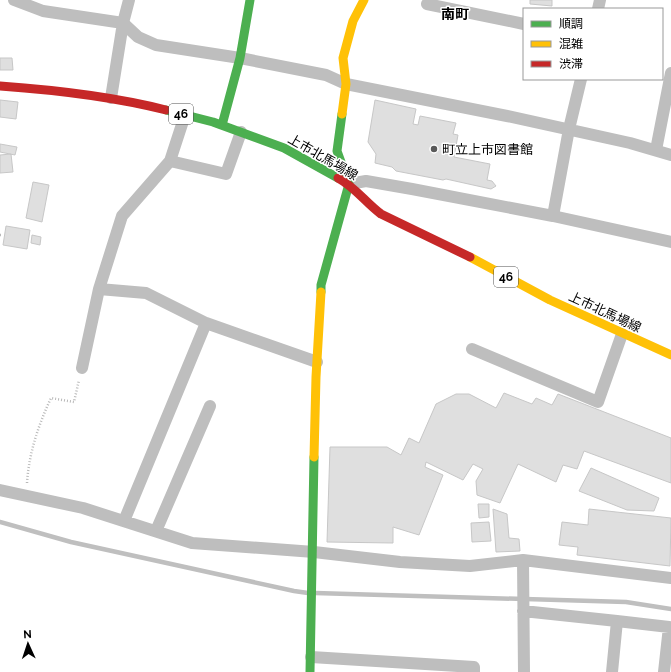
<svg xmlns="http://www.w3.org/2000/svg" width="671" height="672" font-family="Raleway,'Noto Sans JP',sans-serif">
<rect width="100%" height="100%" fill="#fff"/>
<g fill="none" stroke-linecap="round" stroke-linejoin="round">
<!-- stream -->
<path stroke="#bfbfbf" stroke-width="4.5" d="M0 522 71 542 294 591 308 593
M315 593 626 602 671 609"/>
</g>
<!-- building -->
<path fill="#dfdfdf" stroke="#c7c7c7" d="M530 0H552V6L530 4Z
M0 58H12L13 70H0Z
M0 100 18 102 16 119 0 117Z
M375 100 416 109 413 124 418 125 420 116 456 123 453 134 458 135 454 157 490 164 487 180 492 181 496 186 491 189 446 179 443 180 396 171 392 167 375 163 376 154 368 142Z
M0 144 17 147 15 155 0 152Z
M11 154 13 172 0 173V155Z
M33 182 49 185 42 222 26 218Z
M6 226 30 230 27 249 3 245Z
M32 235 41 237 40 245 31 243Z
M504 393 532 404 536 398 552 405 558 394 671 438V483L584 451 577 469 563 465 556 482 518 464 500 503 477 495 476 481 483 469 473 464 463 480 426 462 425 467 443 475 419 535 393 527V543L327 542 330 447H387L401 455 409 438 419 443 436 404 456 394H469L496 408Z
M591 468 659 498 654 511 627 510 579 491Z
M478 504H489V517L479 518Z
M493 509 507 514 509 538 519 539 520 551 496 552Z
M589 509 671 518 670 566 577 555 578 547 559 545 562 522 588 525Z
M489 522 491 541 472 542 471 523Z"/>
<g fill="none" stroke-linecap="round" stroke-linejoin="round">
<!-- path -->
<path stroke="#b9b9b9" stroke-width="2.5" stroke-dasharray="1 2" stroke-linecap="butt" d="M0 235H2
M27 483C29 453 38 426 51 398L74 402 79 380"/>
<!-- street -->
<path stroke="#bebebe" stroke-width="12" d="M14 0 43 11 123 23 138 37 156 45 240 58 326 75 346 84 507 116 630 143 671 155
M427 4 524 24
M598 9 600 0
M111 98 123 23 129 0
M185 115 170 161 226 174 241 132
M656 150 671 73
M349 184 366 181 412 189 553 216 671 242
M553 216 569 129 581 79
M99 289 122 216 170 161
M472 349 598 402 622 334
M82 368 99 289 146 293 206 323
M0 490 83 508 192 543 314 552 400 562 470 566 523 560 671 578
M124 521 206 323 317 362
M156 531 210 406
M523 560 524 672
M523 611 617 621 612 672
M617 621 669 627 664 672
M311 657 474 667V672"/>
<!-- fast -->
<path stroke="#4caf50" stroke-width="9" d="M166 110 213 122 284 148 338 178
M222 125 240 58 250 0
M321 292V285L349 184 337 151 342 114
M310 672 314 457"/>
<!-- slow -->
<path stroke="#ffc107" stroke-width="9" d="M342 114 346 84 343 58 353 21 364 0
M470 257 550 300 671 355
M314 457 316 377 321 292"/>
<!-- jam -->
<path stroke="#c62828" stroke-width="9" d="M0 86C56 90 111 96 166 110
M338 178C355 187 366 203 381 214L470 257"/>
</g>
<!-- markers -->
<circle fill="#595959" stroke="#fff" stroke-width="1.5" cx="434" cy="149" r="4"/>
<g text-anchor="middle" dominant-baseline="central" stroke-width="3" stroke-linejoin="round" paint-order="stroke">
<!-- shield labels -->
<g fill="#fff" stroke="#4c4c4c" stroke-width="1">
<rect x="169" y="104" width="24" height="20" rx="3"/>
<rect x="494" y="267" width="24" height="20" rx="3"/>
</g>
<g font-size="12" font-weight="bold" fill="#000">
<text x="181" y="114">46</text>
<text x="506" y="277">46</text>
</g>
<!-- poi labels -->
<g font-size="13" fill="#000" stroke="#fff" text-anchor="start">
<text x="442" y="149">町立上市図書館</text>
</g>
<!-- street labels -->
<g font-size="13" fill="#000" stroke="#fff">
<text transform="translate(323 157) rotate(30)">上市北馬場線</text>
<text transform="translate(605 312) rotate(25)">上市北馬場線</text>
</g>
<!-- neighbourhood labels -->
<g font-size="14" font-weight="bold" fill="#000" stroke="#fff">
<text x="455" y="14">南町</text>
</g>
</g>
<!-- legend -->
<rect x="523" y="8" width="140" height="72" fill="#ffffff" stroke="#999999"/>
<rect x="531" y="21" width="20" height="6" fill="#4caf50" stroke="#999999"/>
<text x="559" y="28" font-size="12" fill="#000000">順調</text>
<rect x="531" y="41" width="20" height="6" fill="#ffc107" stroke="#999999"/>
<text x="559" y="48" font-size="12" fill="#000000">混雑</text>
<rect x="531" y="61" width="20" height="6" fill="#c62828" stroke="#999999"/>
<text x="559" y="68" font-size="12" fill="#000000">渋滞</text>
<!-- north arrow -->
<g transform="translate(28 644) rotate(357)" stroke="#ffffff" stroke-width="3" paint-order="stroke">
<path d="M0-3L7 15L0 10L-7 15Z" fill="#000000"/>
<text y="-6" font-size="11" font-weight="bold" text-anchor="middle" fill="#000000">N</text>
</g>
</svg>
